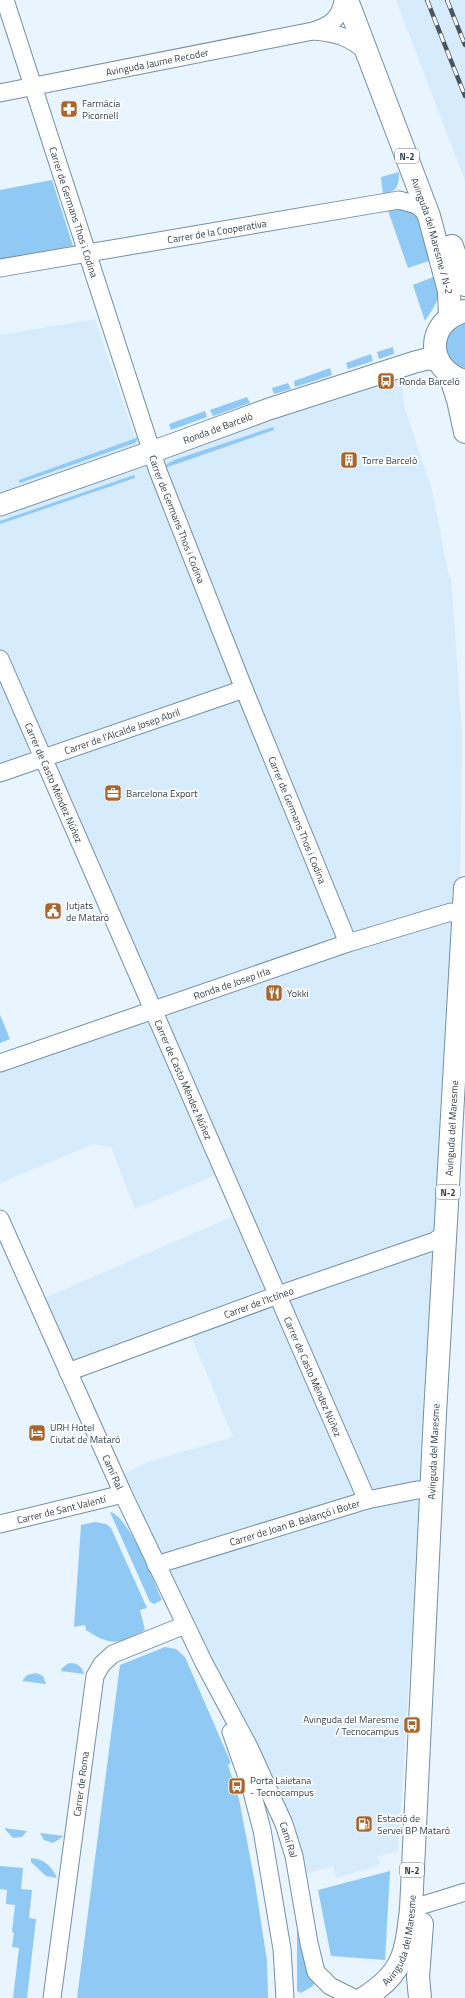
<svg xmlns="http://www.w3.org/2000/svg" width="465" height="1998" font-family="'Titillium Web',sans-serif">
<rect width="100%" height="100%" fill="#e8f4fe"/>
<!-- built -->
<path fill="#d6ecfd" d="M396 0H465V181L464 178Z
M95 319 134 435 152 452 401 367 404 406 432 490 449 577H451L462 732 460 892 398 1851 378 1856 380 1865 336 1878 333 1866 298 1876 294 1856 116 1478 148 1462 233 1437 188 1329 68 1372 37 1301 241 1213 223 1172 135 1209 111 1147 93 1144 0 1183V1063L153 1011 43 758 0 773V335Z"/>
<!-- green -->
<path fill="#8fc9f4" d="M399 172C399 186 397 192 383 194L381 177Z
M52 180 73 246 0 259V190Z
M386 205 408 207 419 218 432 260 408 268Z
M436 276C443 297 436 304 425 321L413 285Z
M465 321V368C438 362 441 329 465 321Z
M393 347 394 354 379 359 377 352Z
M371 354 373 361 348 369 346 363Z
M330 368 332 375 295 387 294 381Z
M288 383 291 389 274 394 272 388Z
M247 397 250 403 213 416 210 410Z
M205 411 207 417 171 430 169 424Z
M273 427 274 430 165 468 167 464 174 460Z
M139 437 135 443 20 483 19 480Z
M134 475 135 478 0 524V521Z
M0 1015 10 1039 0 1043Z
M110 1512C129 1516 154 1582 162 1600L154 1604 150 1602Z
M95 1522 106 1524 111 1528 147 1608 140 1610 145 1630C119 1645 111 1646 86 1630L85 1625 74 1627 81 1525Z
M165 1647 176 1649 185 1657 231 1763 228 1765 239 1799 255 1883 267 1961 268 1998H77L120 1665Z
M69 1663C77 1663 82 1666 84 1674L61 1671 62 1668Z
M36 1673 43 1676 46 1684 22 1681 27 1675Z
M4 1828 27 1831 22 1837 13 1838Z
M40 1833 64 1836 53 1843 44 1840Z
M31 1858C44 1859 52 1866 57 1878L46 1876 31 1862Z
M0 1866 23 1868 21 1889 32 1890 29 1918 36 1919 27 1998H13L19 1948 12 1947 14 1933 12 1932 15 1905 6 1904 7 1890 0 1889Z
M390 1871 385 1960 331 1956 318 1890Z
M297 1914 310 1975 314 1983 313 1986 301 1993 297 1991Z"/>
<g fill="none" stroke-linecap="round" stroke-linejoin="round">
<defs>
<g id="minor">
<path id="s1" d="M5 0 158 471 244 689 348 943"/>
<path d="M314 31C337 33 350 37 368 53"/>
<path id="s2" d="M0 93 313 31C330 26 341 18 343 0"/>
<path id="s3" d="M0 268 399 200 417 205 429 216"/>
<path id="s4" d="M0 659 367 1500"/>
<path id="s5" d="M0 773 244 689"/>
<path id="s6" d="M0 1063 348 943 451 912 463 918"/>
<path id="s7" d="M0 1219 123 1494 204 1663 249 1747 284 1824 294 1856 309 1943 316 1972 330 1986 352 1997"/>
<path id="s8" d="M68 1372 278 1295 435 1241 442 1236 446 1229"/>
<path id="s9" d="M0 1524 123 1494"/>
<path id="s10" d="M156 1565 367 1500 417 1490H424L432 1497"/>
<path d="M231 1732 251 1788 262 1830 282 1949 285 1998"/>
<path d="M423 1905 465 1892"/>
<path id="s11" d="M52 1998 95 1676 102 1664 113 1654 185 1625"/>
</g>
<g id="tertiary">
<path id="s12" d="M0 505 171 445 269 409 415 362 427 359 438 360"/>
</g>
<g id="primary">
<path id="s13" d="M347 0 429 216 449 291 450 317"/>
<path d="M452 246 465 285"/>
<path d="M465 311C425 321 425 370 465 381"/>
<path d="M450 375 458 400 465 432"/>
<path id="s14" d="M364 1998C404 1973 406 1953 411 1909L435 1414 465 888"/>
<path d="M420 1998 418 1977 422 1924"/>
</g>
</defs>
<!-- minor casing -->
<use href="#minor" stroke="#738fa3" stroke-width="19"/>
<!-- tertiary casing -->
<use href="#tertiary" stroke="#738fa3" stroke-width="23"/>
<!-- primary casing -->
<use href="#primary" stroke="#738fa3" stroke-width="24"/>
<!-- minor -->
<use href="#minor" stroke="#fff" stroke-width="17"/>
<!-- tertiary -->
<use href="#tertiary" stroke="#fff" stroke-width="21"/>
<!-- primary -->
<use href="#primary" stroke="#fff" stroke-width="22"/>
<defs>
<path id="rail" d="M427 0 465 96
M447 0 465 45"/>
</defs>
<!-- rail casing -->
<use href="#rail" stroke="#4a565f" stroke-width="4.5"/>
<!-- rail -->
<use href="#rail" stroke="#fff" stroke-width="3" stroke-dasharray="9" stroke-linecap="butt"/>
</g>
<!-- icons -->
<defs>
<symbol id="pharmacy-square" viewBox="-11 -11 22 22"><rect x="-9" y="-9" width="18" height="18" rx="4" fill="#a5672d" stroke="#fff"/><path d="M-2-6h4v4h4v4h-4v4h-4v-4h-4v-4h4Z" fill="#fff"/></symbol>
<symbol id="bus-square" viewBox="-11 -11 22 22"><rect x="-9" y="-9" width="18" height="18" rx="4" fill="#a5672d" stroke="#fff"/><path d="M-5-6H5V4H4V6H2V4H-2V6H-4V4H-5ZM-3.5-4V0h7V-4ZM-3.5 1.2v1.5H-2V1.2ZM2 1.2v1.5H3.5V1.2Z" fill="#fff"/></symbol>
<symbol id="building-square" viewBox="-11 -11 22 22"><rect x="-9" y="-9" width="18" height="18" rx="4" fill="#a5672d" stroke="#fff"/><path d="M-4-6H4V6H1V3H-1V6H-4ZM-2.5-4.3h1.7v1.8h-1.7ZM.8-4.3h1.7v1.8H.8ZM-2.5-1h1.7V.8h-1.7ZM.8-1h1.7V.8H.8Z" fill="#fff"/></symbol>
<symbol id="office-square" viewBox="-11 -11 22 22"><rect x="-9" y="-9" width="18" height="18" rx="4" fill="#a5672d" stroke="#fff"/><path d="M-6-3h4V-5.5h4V-3h4V5H-6ZM-1-4.5V-3h2v-1.5ZM-6 0V1H6V0Z" fill="#fff"/></symbol>
<symbol id="civic-square" viewBox="-11 -11 22 22"><rect x="-9" y="-9" width="18" height="18" rx="4" fill="#a5672d" stroke="#fff"/><path d="M-.6-6.5H3V-4.5H.6V-3L4-1V1h2V6H-6V1h2V-1L-.6-3ZM-1.2 2.5V6h2.4V2.5Z" fill="#fff"/></symbol>
<symbol id="restaurant-square" viewBox="-11 -11 22 22"><rect x="-9" y="-9" width="18" height="18" rx="4" fill="#a5672d" stroke="#fff"/><path d="M-5-6h1v4h1v-4h1v4h1v-4h1v5L-1.5 .5V6h-2V.5L-5-1ZM5-6V6H3V1.5H1.5Q1.5-4 5-6Z" fill="#fff"/></symbol>
<symbol id="hotel-square" viewBox="-11 -11 22 22"><rect x="-9" y="-9" width="18" height="18" rx="4" fill="#a5672d" stroke="#fff"/><path d="M-6-4.5h1.5V1H6V5H4.5V3h-9V5H-6ZM-4 0a1.8 1.8 0 1 1 3.6 0ZM.5 0V-2.5h3Q6-2.5 6 0Z" fill="#fff"/></symbol>
<symbol id="fuel-square" viewBox="-11 -11 22 22"><rect x="-9" y="-9" width="18" height="18" rx="4" fill="#a5672d" stroke="#fff"/><path d="M-5.5-6h7V0h2V4h1.3V-2.5L3-4.5l.8-.8L6-3V5H2.5V1h-1V6h-7ZM-4.2-4.7v3.2H.2V-4.7Z" fill="#fff"/></symbol>
</defs>
<g fill-rule="evenodd">
<use href="#pharmacy-square" x="59" y="99" width="20" height="20"/>
<use href="#bus-square" x="376" y="371" width="20" height="20"/>
<use href="#building-square" x="339" y="450" width="20" height="20"/>
<use href="#office-square" x="103" y="783" width="20" height="20"/>
<use href="#civic-square" x="43" y="901" width="20" height="20"/>
<use href="#restaurant-square" x="264" y="983" width="20" height="20"/>
<use href="#hotel-square" x="27" y="1423" width="20" height="20"/>
<use href="#bus-square" x="402" y="1715" width="20" height="20"/>
<use href="#bus-square" x="227" y="1776" width="20" height="20"/>
<use href="#fuel-square" x="354" y="1814" width="20" height="20"/>
</g>
<g text-anchor="middle" dominant-baseline="central" stroke-width="3.5" stroke-linejoin="round" paint-order="stroke">
<!-- shield labels -->
<g fill="#fff" stroke="#70797f" stroke-width="1">
<rect x="395" y="149" width="24" height="14" rx="3"/>
<rect x="436" y="1185" width="24" height="14" rx="3"/>
<rect x="400" y="1863" width="24" height="14" rx="3"/>
</g>
<g font-size="9" font-weight="bold" fill="#333f48">
<text x="407" y="156">N-2</text>
<text x="448" y="1192">N-2</text>
<text x="412" y="1870">N-2</text>
</g>
<!-- street labels -->
<g font-size="10" fill="#333f48" stroke="#fff">
<text stroke="none"><textPath href="#s2" startOffset="160">Avinguda Jaume Recoder</textPath></text>
<text stroke="none"><textPath href="#s1" startOffset="223">Carrer de Germans Thos i Codina</textPath></text>
<text stroke="none"><textPath href="#s3" startOffset="220">Carrer de la Cooperativa</textPath></text>
<text stroke="none"><textPath href="#s13" startOffset="251">Avinguda del Maresme / N-2</textPath></text>
<text stroke="none"><textPath href="#s12" startOffset="231">Ronda de Barceló</textPath></text>
<text stroke="none"><textPath href="#s1" startOffset="547">Carrer de Germans Thos i Codina</textPath></text>
<text stroke="none"><textPath href="#s5" startOffset="129">Carrer de l'Alcalde Josep Abril</textPath></text>
<text stroke="none"><textPath href="#s4" startOffset="135">Carrer de Casto Méndez Núñez</textPath></text>
<text stroke="none"><textPath href="#s1" startOffset="871">Carrer de Germans Thos i Codina</textPath></text>
<text stroke="none"><textPath href="#s6" startOffset="245">Ronda de Josep Irla</textPath></text>
<text stroke="none"><textPath href="#s4" startOffset="459">Carrer de Casto Méndez Núñez</textPath></text>
<text stroke="none"><textPath href="#s14" startOffset="888">Avinguda del Maresme</textPath></text>
<text stroke="none"><textPath href="#s8" startOffset="203">Carrer de l'Ictíneo</textPath></text>
<text stroke="none"><textPath href="#s4" startOffset="783">Carrer de Casto Méndez Núñez</textPath></text>
<text stroke="none"><textPath href="#s14" startOffset="564">Avinguda del Maresme</textPath></text>
<text stroke="none"><textPath href="#s7" startOffset="277">Camí Ral</textPath></text>
<text stroke="none"><textPath href="#s9" startOffset="63">Carrer de Sant Valentí</textPath></text>
<text stroke="none"><textPath href="#s10" startOffset="145">Carrer de Joan B. Balançó i Boter</textPath></text>
<text stroke="none"><textPath href="#s11" startOffset="216">Carrer de Roma</textPath></text>
<text stroke="none"><textPath href="#s7" startOffset="685">Camí Ral</textPath></text>
<text stroke="none"><textPath href="#s14" startOffset="72">Avinguda del Maresme</textPath></text>
</g>
<!-- poi labels -->
<g font-size="10" fill="#333f48" stroke="#fff" text-anchor="start">
<text x="82" y="103">Farmàcia<tspan x="82" dy="12">Picornell</tspan></text>
<text x="399" y="381">Ronda Barceló</text>
<text x="362" y="460">Torre Barcelò</text>
<text x="126" y="793">Barcelona Export</text>
<text x="66" y="905">Jutjats<tspan x="66" dy="12">de Mataró</tspan></text>
<text x="287" y="993">Yokki</text>
<text x="50" y="1427">URH Hotel<tspan x="50" dy="12">Ciutat de Mataró</tspan></text>
<text x="399" y="1719" text-anchor="end">Avinguda del Maresme<tspan x="399" dy="12">/ Tecnocampus</tspan></text>
<text x="250" y="1780">Porta Laietana<tspan x="250" dy="12">- Tecnocampus</tspan></text>
<text x="377" y="1818">Estació de<tspan x="377" dy="12">Servei BP Mataró</tspan></text>
</g>
</g>
</svg>
